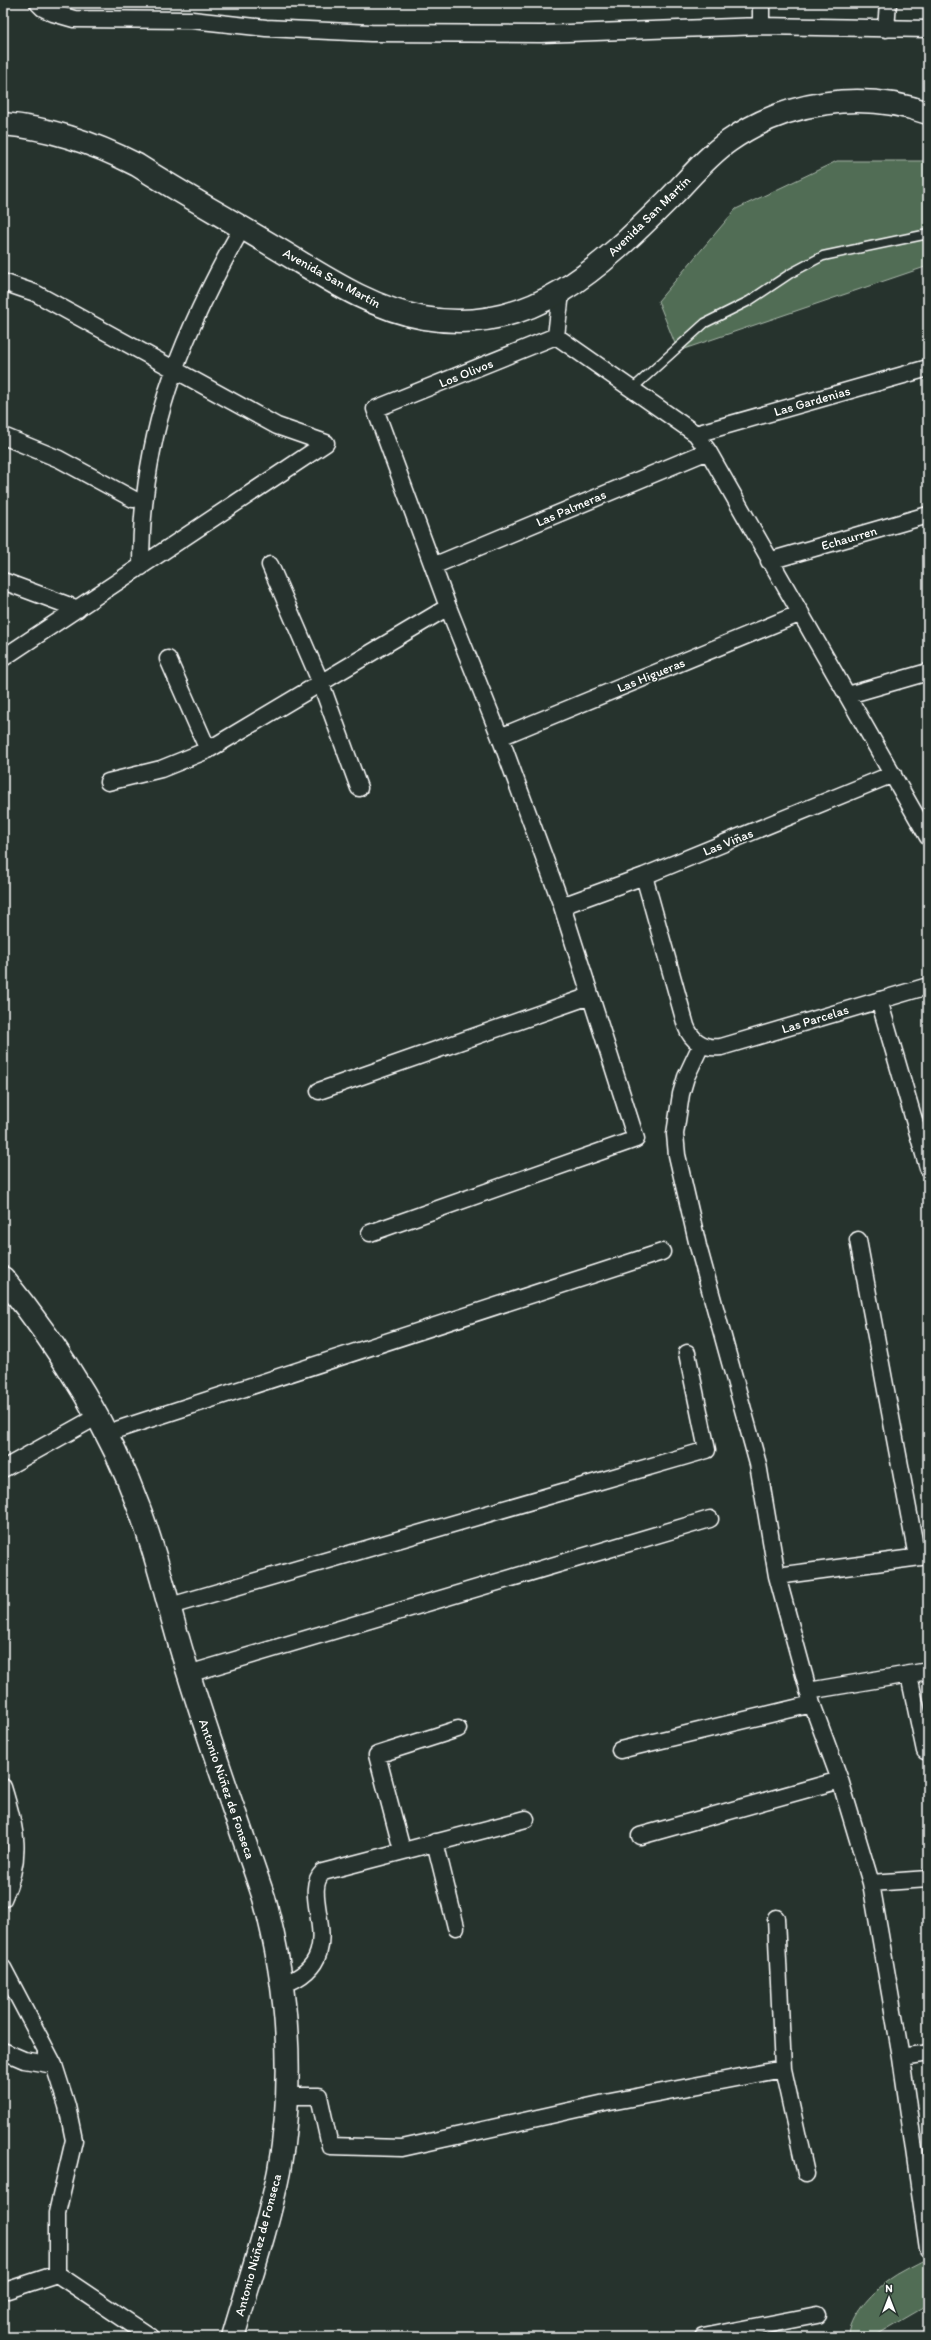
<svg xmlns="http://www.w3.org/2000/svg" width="931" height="2340" font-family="Itim,sans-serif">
<rect width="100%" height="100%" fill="#26332d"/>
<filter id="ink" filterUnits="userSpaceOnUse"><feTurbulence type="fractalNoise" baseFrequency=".025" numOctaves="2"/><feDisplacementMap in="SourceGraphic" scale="8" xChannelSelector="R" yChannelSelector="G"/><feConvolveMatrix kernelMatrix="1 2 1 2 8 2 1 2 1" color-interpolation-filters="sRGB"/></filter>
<g filter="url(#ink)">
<!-- green -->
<path fill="#516d54" stroke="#a8b6aa" d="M837 161H928V266L678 351 658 301 736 209Z
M928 2258V2305L873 2337H849C849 2316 872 2294 887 2281 899 2272 915 2265 928 2258Z"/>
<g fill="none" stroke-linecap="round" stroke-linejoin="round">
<defs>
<path id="service" d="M632 389 705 323 749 301 791 273 823 256 928 234"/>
<path id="minor" d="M38 3 43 8 53 13 74 19 192 20 266 28 371 33 541 34 761 26 928 29
M761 26V3
M886 29 888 3
M3 282 35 293 277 426 326 443 3 658
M561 293 556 336 696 434 708 451 928 837
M696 434 928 368
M3 436 59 459 133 499
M769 561 928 515
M270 565 320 681 359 788
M433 566 708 451
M141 567C141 435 178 341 242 228
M3 581 78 609
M168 659 208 750
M848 695 928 672
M500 737 801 613
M108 782 161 769 208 750 448 607
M644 876 686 1026C692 1042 704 1049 721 1047L928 986
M562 906 644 876 893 774
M879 1000 928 1168
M701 1045 686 1077 681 1094 675 1134 677 1155 698 1246 758 1464 777 1576 812 1704 840 1780 871 1883 901 2057
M319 1091 590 996
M370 1233 636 1139 562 906 500 737 448 607 375 409 556 336
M858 1240 917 1557
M107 1433 662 1252
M3 1469 98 1416
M777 1576 928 1556
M170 1606 707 1450 687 1353
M188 1674 710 1519
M909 1675 925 1751
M808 1691 928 1671
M620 1750 812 1704
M3 1787C16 1829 23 1857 3 1899
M640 1836 840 1780
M435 1842 456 1927
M402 1850 377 1755 458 1729
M871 1883 928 1879
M776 1918 783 2069 806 2174
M3 1968 54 2065 67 2106 74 2140 57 2213V2274
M282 1985C355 1959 297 1896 323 1872L526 1819
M3 2051 24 2060 54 2065
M928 2053 901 2057 928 2249
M287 2096H319L330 2146 402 2148 605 2103 783 2069
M8 2290 57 2274 151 2337
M703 2337 817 2315"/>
<path id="primary" d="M3 124C51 128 94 143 137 165 181 193 228 219 273 246 322 275 368 308 424 318 531 337 601 267 670 198 689 179 706 157 729 141 786 101 862 90 928 113
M3 1278C60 1348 108 1423 139 1508 160 1563 171 1620 189 1675 212 1750 239 1824 264 1898 288 1987 295 2079 279 2171 268 2227 249 2282 233 2337"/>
</defs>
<!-- service casing -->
<use href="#service" stroke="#fff" stroke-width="11"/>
<!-- minor casing -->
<use href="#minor" stroke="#fff" stroke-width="19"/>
<!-- primary casing -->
<use href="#primary" stroke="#fff" stroke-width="25"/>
<!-- service -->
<use href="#service" stroke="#26332d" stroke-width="8"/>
<!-- minor -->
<use href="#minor" stroke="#26332d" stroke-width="16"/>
<!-- primary -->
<use href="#primary" stroke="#26332d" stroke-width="22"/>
</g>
</g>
<g text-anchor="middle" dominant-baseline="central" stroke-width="3" stroke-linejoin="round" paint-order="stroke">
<!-- street labels -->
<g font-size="13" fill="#fff" stroke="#26332d">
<text transform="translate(649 216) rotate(-44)">Avenida San Martín</text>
<text transform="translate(332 278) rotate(29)">Avenida San Martín</text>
<text transform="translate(466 373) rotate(-22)">Los Olivos</text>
<text transform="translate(812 401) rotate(-16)">Las Gardenias</text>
<text transform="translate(571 508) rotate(-23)">Las Palmeras</text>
<text transform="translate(849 538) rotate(-16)">Echaurren</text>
<text transform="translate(651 675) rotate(-22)">Las Higueras</text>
<text transform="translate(728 842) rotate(-22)">Las Viñas</text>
<text transform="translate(815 1019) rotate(-17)">Las Parcelas</text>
<text transform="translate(227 1789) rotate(71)">Antonio Núñez de Fonseca</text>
<text transform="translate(258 2245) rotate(-75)">Antonio Núñez de Fonseca</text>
</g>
</g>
<!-- margin -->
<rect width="931" height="2340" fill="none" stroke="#26332d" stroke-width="16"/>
<rect x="8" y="8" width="915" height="2324" fill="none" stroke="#fff" stroke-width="1.5" filter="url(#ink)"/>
<!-- north arrow -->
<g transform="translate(889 2298)" stroke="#26332d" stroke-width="3" paint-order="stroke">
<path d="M0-3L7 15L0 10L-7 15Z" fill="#ffffff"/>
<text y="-6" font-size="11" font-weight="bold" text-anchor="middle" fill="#ffffff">N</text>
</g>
</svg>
